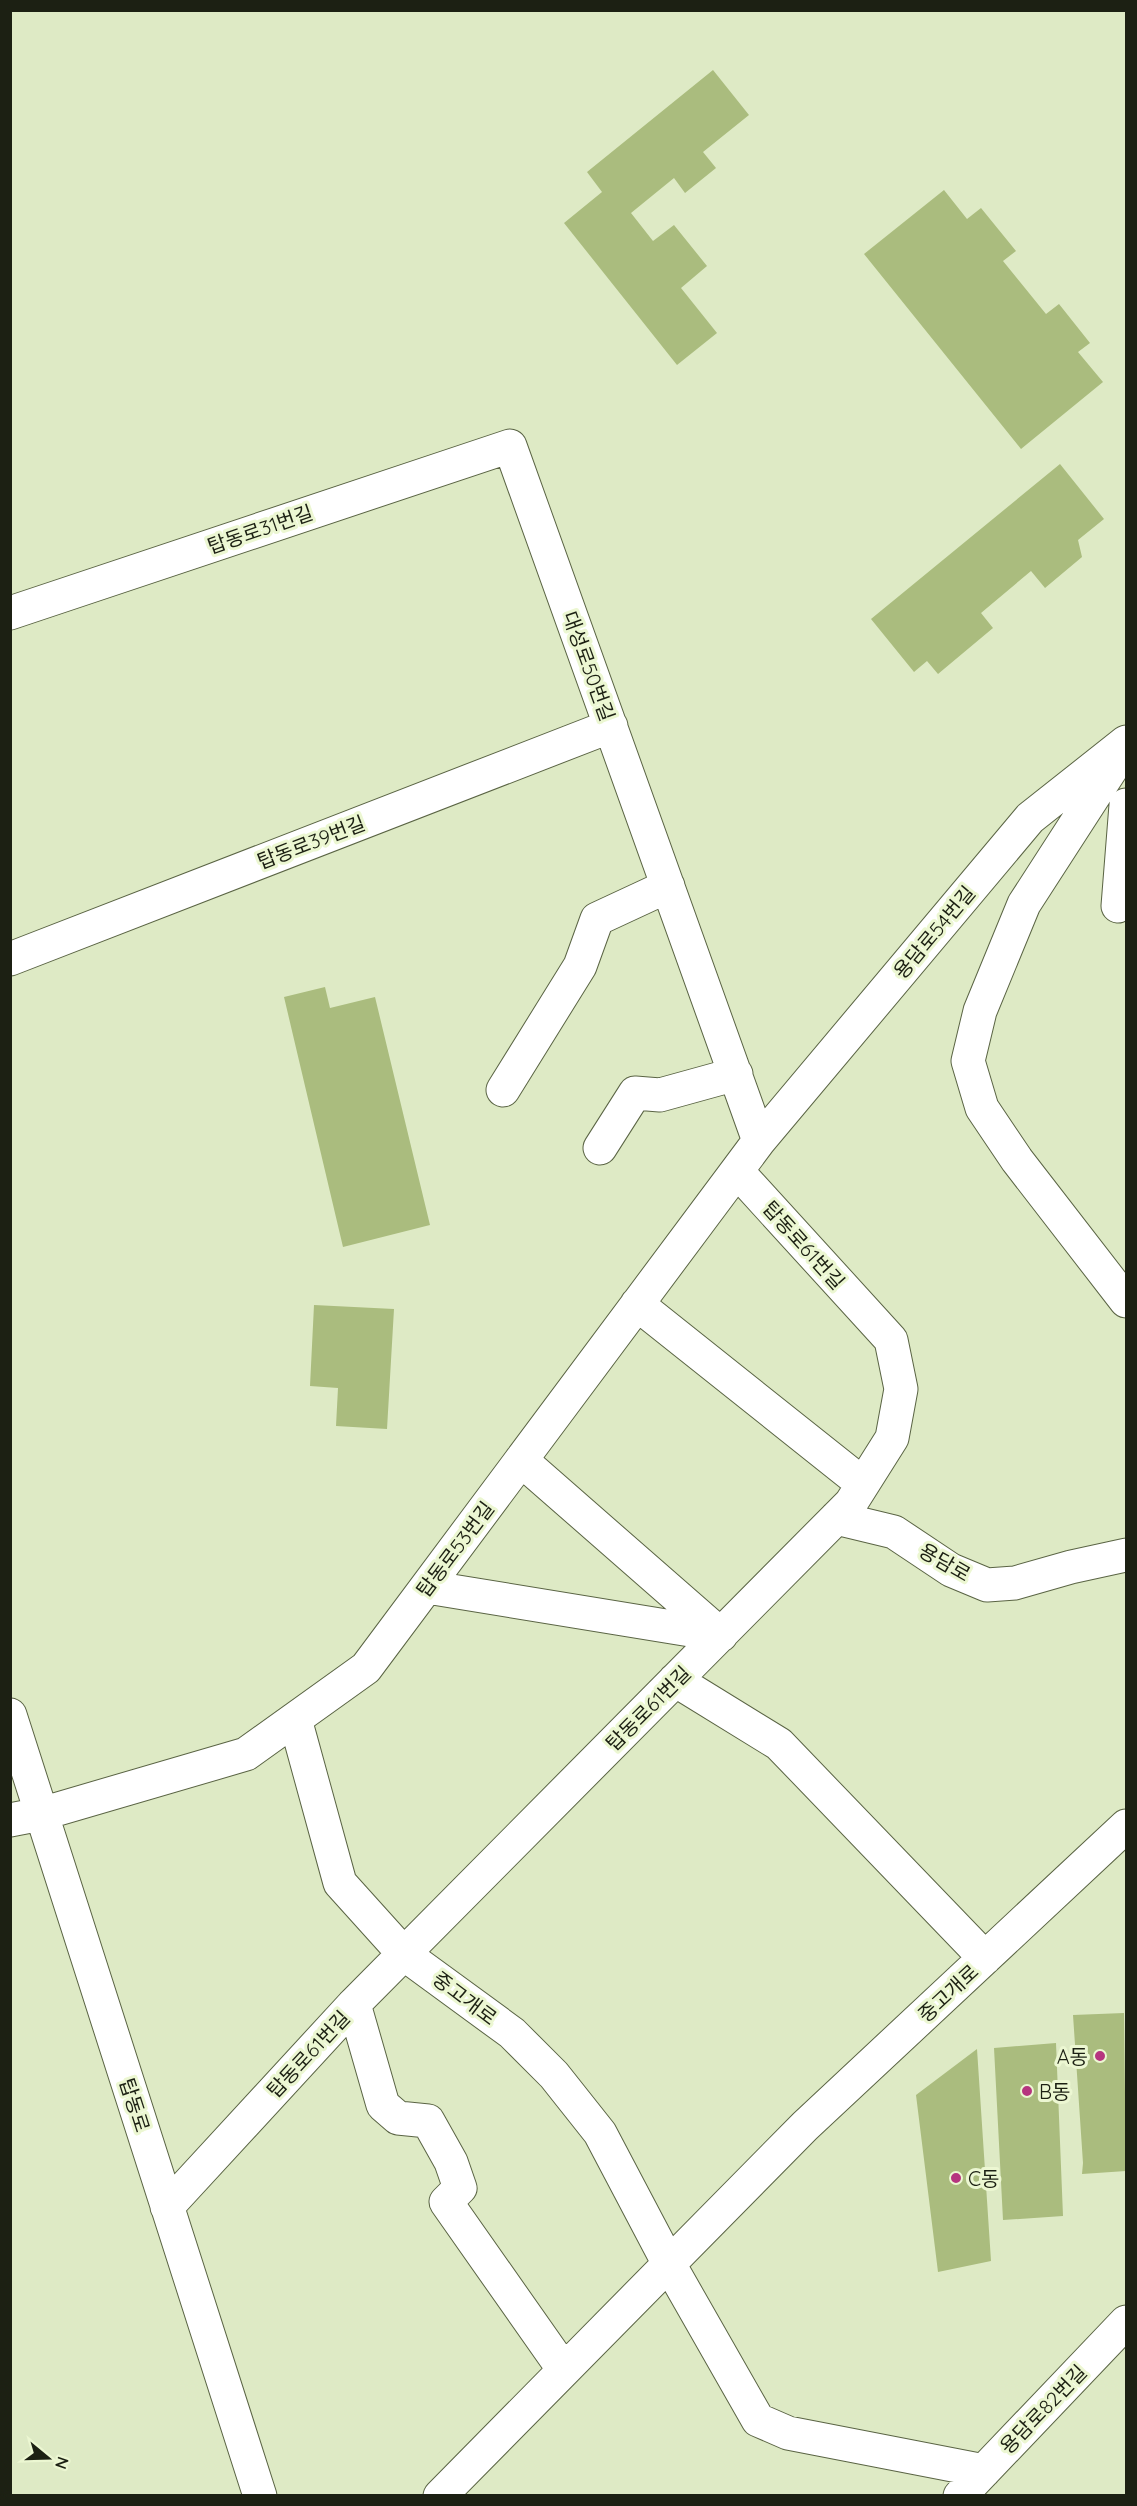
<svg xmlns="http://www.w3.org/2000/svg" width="1137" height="2506" font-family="Quicksand,'Noto Sans KR',sans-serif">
<rect width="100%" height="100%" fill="#deeac5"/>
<!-- building -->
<path fill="#aabc7e" d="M713 70 749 115 703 152 716 168 685 193 674 178 631 213 653 241 674 225 707 266 681 288 717 333 677 365 564 223 602 192 587 172Z
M944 190 967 219 981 208 1016 251 1003 261 1046 314 1059 304 1090 343 1078 352 1103 382 1021 449 864 254Z
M1060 464 1104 519 1078 540 1082 557 1045 588 1031 571 981 613 993 628 938 674 927 661 914 672 871 619Z
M325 987 330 1008 375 997 430 1225 343 1247 284 997Z
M314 1305 394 1309 387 1429 336 1426 338 1388 310 1386Z
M1124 2013 1126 2171 1082 2174 1083 2163 1073 2015Z
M1056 2043 1063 2216 1003 2220 994 2048Z
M977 2049 991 2261 938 2272 916 2095Z"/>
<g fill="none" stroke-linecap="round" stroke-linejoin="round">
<defs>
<path id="minor" d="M10 613 510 446 759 1141
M1117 760 1024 904 980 1011 968 1061 982 1108 1017 1160 1126 1301
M1118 906 1126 805
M10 959 611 726
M503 1090 580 966 597 919 668 886
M600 1148 635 1093 660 1095 736 1074
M637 1304 863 1484
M521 1460 721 1635
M836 1518 894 1532 951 1570 987 1585 1015 1583 1071 1567 1126 1555
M427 1587 721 1635
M675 1680 779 1744 985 1958
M10 1715 260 2496
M295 1719 340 1883 404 1954 512 2033 554 2075 600 2133 669 2264 758 2420 788 2433 984 2471
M10 1820 41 1814 246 1754 366 1668 759 1141 1030 818 1126 742
M354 2004 383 2105 398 2118 428 2121 451 2162 460 2188 446 2202 564 2370
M167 2207 354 2004 851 1503 892 1438 901 1389 891 1340 737 1171
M440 2496 805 2126 1126 1826
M960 2496 1126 2322"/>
</defs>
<!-- minor casing -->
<use href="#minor" stroke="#5a6444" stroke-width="35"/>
<!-- minor -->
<use href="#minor" stroke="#fff" stroke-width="33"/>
</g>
<!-- markers -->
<g fill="#b6357f" stroke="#ecf7d2" stroke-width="2">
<circle cx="1100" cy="2056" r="6"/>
<circle cx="1027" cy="2091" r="6"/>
<circle cx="956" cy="2178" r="6"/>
</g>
<g text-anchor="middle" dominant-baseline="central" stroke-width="6" stroke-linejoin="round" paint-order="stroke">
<!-- street labels -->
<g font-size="20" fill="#1c2013" stroke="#ecf7d2">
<text transform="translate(260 529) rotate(-19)">탑동로31번길</text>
<text transform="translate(589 666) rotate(70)">대성로50번길</text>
<text transform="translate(311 842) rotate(-21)">탑동로39번길</text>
<text transform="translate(934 932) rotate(-50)">용담로54번길</text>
<text transform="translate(804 1245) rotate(48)">탑동로61번길</text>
<text transform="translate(455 1549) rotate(-53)">탑동로53번길</text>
<text transform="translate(945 1562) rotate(30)">용담로</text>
<text transform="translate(648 1708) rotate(-45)">탑동로61번길</text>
<text transform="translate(948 1993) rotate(-43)">중고개로</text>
<text transform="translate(465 1998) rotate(37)">중고개로</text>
<text transform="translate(308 2054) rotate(-47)">탑동로61번길</text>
<text transform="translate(135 2105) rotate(72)">탑동로</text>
<text transform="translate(1043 2409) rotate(-46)">용담로82번길</text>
</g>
<!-- poi labels -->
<g font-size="20" fill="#1c2013" stroke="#ecf7d2" text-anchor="start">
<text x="1088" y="2056" text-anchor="end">A동</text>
<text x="1039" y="2091">B동</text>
<text x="968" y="2178">C동</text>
</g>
</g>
<!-- border -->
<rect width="1137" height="2506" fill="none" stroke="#1c2013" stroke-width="24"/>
<!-- north arrow -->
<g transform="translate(48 2458) rotate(109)" stroke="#ecf7d2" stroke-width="4.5" paint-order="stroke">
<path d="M0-4.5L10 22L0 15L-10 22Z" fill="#1c2013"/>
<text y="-9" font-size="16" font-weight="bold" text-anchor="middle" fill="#1c2013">N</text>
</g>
</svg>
